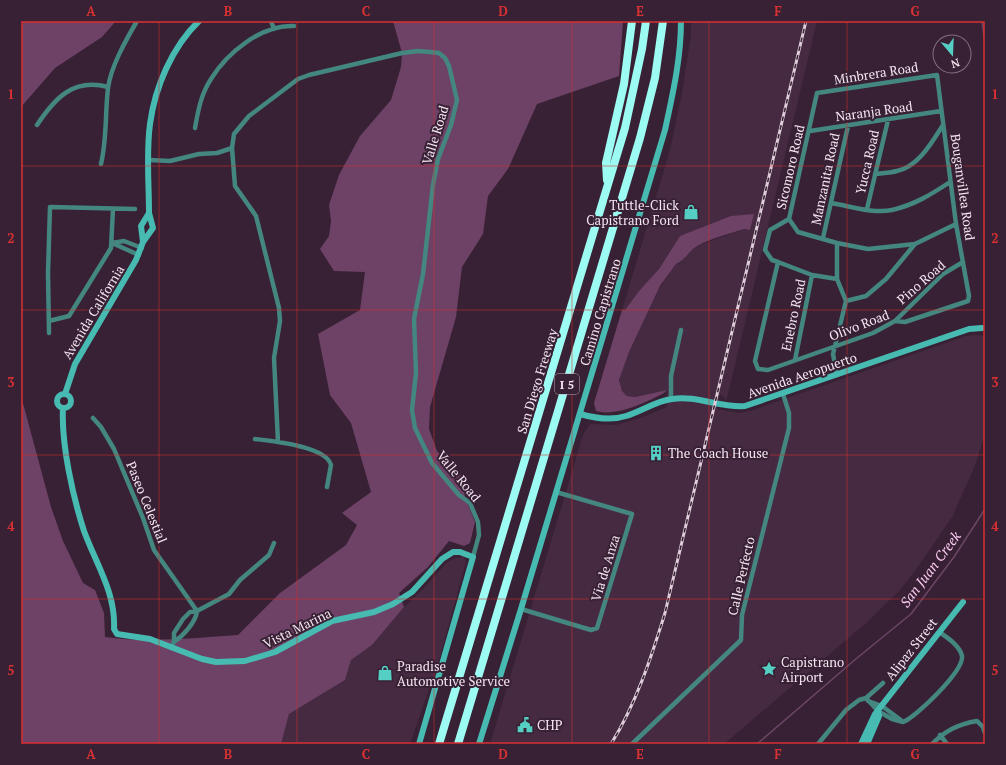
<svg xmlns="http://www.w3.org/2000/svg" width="1006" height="765" font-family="'PT Serif',serif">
<rect width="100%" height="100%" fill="#382134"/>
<!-- built -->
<path fill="#462a41" d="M691 21H817L727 398V400L720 394 717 409 739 413 750 411 966 336 976 335 985 336V435L974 468 952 517 915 571 899 591 865 624 724 744H490L583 435 590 424 616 425 643 417 667 407V390L635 397 627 396 622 391 619 380 629 352 658 291 676 264 680 263 689 252 697 246 744 229 750 230 754 214 680 236 659 269 639 291 625 310H622L670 150 682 93 691 35Z
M464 557 466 562 440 657 410 744H281L289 714 345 680 351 660 372 645 404 607 425 587 446 563 455 558Z"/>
<!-- green -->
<path fill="#6d4266" d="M21 21H116L102 37 55 68 21 107Z
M393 21H623L619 76 537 104 508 169 488 196 483 234 462 267 456 317 430 407 429 429 437 451 463 478 465 497 475 522 470 543 464 546 449 541 428 567 399 593 404 607 372 645 351 660 345 680 289 714 281 744H21V396L51 507 63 541 83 583 95 590 104 613 105 637C148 643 194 638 238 635L280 593 346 545 357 525 342 513 371 492 351 423 330 395 318 334 360 310 365 272 334 271 320 249 329 236 331 221 329 205 339 175 360 136 391 100 401 67 402 53Z
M754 214 750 230 744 229C729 234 711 238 697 246 689 251 684 261 676 264L660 286 629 352 619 380 622 391 627 396 635 397 667 390 664 393C647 402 616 417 596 411L594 403 622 310H625L639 291 659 269 680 236 731 216Z"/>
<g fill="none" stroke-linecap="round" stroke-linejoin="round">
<!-- stream -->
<path stroke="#6b4666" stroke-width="1.5" d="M982 21 985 43
M757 744 857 658 911 614 954 557 985 509"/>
<!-- street -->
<path stroke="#448680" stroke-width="4.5" d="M271 21 274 29
M937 75 956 224 969 296 968 301 905 322 895 321 873 333 768 370 758 369 755 361 778 262 772 260 765 250 770 230 789 219 817 93Z
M37 125C55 98 73 78 108 87
M195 128C198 111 201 94 211 79 227 53 262 24 294 26
M810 131 941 111
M149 160 170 161 199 154 217 153 232 148
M101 164C107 139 105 114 108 88 111 66 126 40 137 21
M875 174C882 173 890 173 897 171 919 166 932 142 943 125
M831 203C850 206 873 214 892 210 914 205 932 194 950 182
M867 209 888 120
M789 219 798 232 837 243 868 249 915 244 956 224
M823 238 848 126
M112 243 124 241 142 248
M112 243 139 255
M837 243V279L846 301
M778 262 812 275 837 279
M49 321 69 316 111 248 113 209
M895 321 943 274 963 262
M49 333 48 273 50 207 135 209
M795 360 812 275
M837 375 833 354 846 301 866 296 886 279 915 244
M671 399V376L681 330
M93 418 101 427 114 449 143 518 154 550 197 611
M255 439C272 441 326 446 331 465L327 487
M278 442 274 358 280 321 279 308 256 216 235 186 232 148 234 134 249 116 298 79 309 75 402 53 418 51 430 52 439 53 445 58 449 66 457 100 451 125 438 159 433 185 423 274 414 319 416 373 412 410 415 428 432 463 459 495 470 503 478 522 479 535 473 557
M521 609 591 630 597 628 632 514 556 492
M174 642C183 636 196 622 197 611
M171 648 174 642V633L183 619 190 612 197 611 229 594 240 580 269 555 274 543
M866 698 878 711 892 719 903 722C916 717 964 671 962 656 960 646 947 637 939 632
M868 701 882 706 902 721
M940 735 947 744
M632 744 741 640 742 615 789 428V413L783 394
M818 744 846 710 859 700 866 698 883 683
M932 744C945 731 958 724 977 721L983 727 985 733"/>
<!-- secondary -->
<path stroke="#47bab1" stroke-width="6" d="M149 213C149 183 146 153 150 124 155 87 172 47 199 21
M149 213 153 228 143 242 141 226Z
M57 401a7 7 0 1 1 14 0a7 7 0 1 1-14 0Z
M65 394 75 364 136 260 143 242
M63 408C61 444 73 497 84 531 96 564 116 593 114 629L117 634 150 639 202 659 216 662 245 661 275 652 332 621 374 612 393 604 412 592 442 559 453 552H460L473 557 419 744
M580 414C594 418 611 421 626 416 642 411 656 401 672 399 697 395 720 408 745 406L969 329 982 328
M479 744 521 609 665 130C673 93 681 58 681 21
M861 744 875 714 963 602
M867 744 879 716 878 711"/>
<!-- highway -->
<path stroke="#9cfbf2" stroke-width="8" d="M607 180 606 163 624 84 632 21
M439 744 625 128 642 49 646 21
M458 744 640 138 655 78 663 21"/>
<defs>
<path id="rail" d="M611 744C636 704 651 658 665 613L806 21"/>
</defs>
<!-- rail casing -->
<use href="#rail" stroke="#decdda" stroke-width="3"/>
<!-- rail -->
<use href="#rail" stroke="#382134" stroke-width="1.5" stroke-dasharray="4.5" stroke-linecap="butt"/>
</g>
<!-- grid -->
<path fill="none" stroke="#d83132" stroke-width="1" stroke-opacity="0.55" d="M159 21V744M297 21V744M434 21V744M572 21V744M709 21V744M847 21V744M21 166H985M21 310H985M21 455H985M21 599H985"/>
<!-- icons -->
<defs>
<symbol id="shop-bare" viewBox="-9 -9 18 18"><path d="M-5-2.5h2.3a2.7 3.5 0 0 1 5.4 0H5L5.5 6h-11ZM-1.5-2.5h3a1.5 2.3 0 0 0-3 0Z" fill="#55cec4" stroke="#382134" stroke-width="2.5" paint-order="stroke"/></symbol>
<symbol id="building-bare" viewBox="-9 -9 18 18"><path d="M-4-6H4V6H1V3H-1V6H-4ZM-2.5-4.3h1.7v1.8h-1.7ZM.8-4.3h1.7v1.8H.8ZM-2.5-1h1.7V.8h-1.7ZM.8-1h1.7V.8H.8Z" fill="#55cec4" stroke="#382134" stroke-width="2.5" paint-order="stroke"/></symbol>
<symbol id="sight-bare" viewBox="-9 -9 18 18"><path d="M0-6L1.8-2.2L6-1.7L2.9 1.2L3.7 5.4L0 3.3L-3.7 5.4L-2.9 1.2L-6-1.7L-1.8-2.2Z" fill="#55cec4" stroke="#382134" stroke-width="2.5" paint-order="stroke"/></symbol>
<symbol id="civic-bare" viewBox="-9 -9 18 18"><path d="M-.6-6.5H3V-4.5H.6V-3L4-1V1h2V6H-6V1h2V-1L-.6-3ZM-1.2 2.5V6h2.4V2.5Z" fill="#55cec4" stroke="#382134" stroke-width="2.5" paint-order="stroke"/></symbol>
</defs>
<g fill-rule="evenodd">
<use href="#shop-bare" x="680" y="201" width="22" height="22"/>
<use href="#building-bare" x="645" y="442" width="22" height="22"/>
<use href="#sight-bare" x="758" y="658" width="22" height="22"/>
<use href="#shop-bare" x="374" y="662" width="22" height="22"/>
<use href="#civic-bare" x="514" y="714" width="22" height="22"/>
</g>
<g text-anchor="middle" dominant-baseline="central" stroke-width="4" stroke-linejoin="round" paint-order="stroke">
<!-- shield labels -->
<rect fill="#382134" stroke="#bcaab8" stroke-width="1" x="555" y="374" width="24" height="20" rx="3"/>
<g font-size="12" font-weight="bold" fill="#f5e5f1">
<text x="567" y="384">I 5</text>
</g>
<!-- street labels -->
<g font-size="13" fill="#f5e5f1" stroke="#382134">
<text transform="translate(876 73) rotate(-9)">Minbrera Road</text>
<text transform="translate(874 111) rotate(-8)">Naranja Road</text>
<text transform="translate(435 135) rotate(-73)">Valle Road</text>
<text transform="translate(867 162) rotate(-77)">Yucca Road</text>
<text transform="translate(790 167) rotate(-77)">Sicomoro Road</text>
<text transform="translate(825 179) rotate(-78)">Manzanita Road</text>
<text transform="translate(963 187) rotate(82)">Bouganvillea Road</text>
<text transform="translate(921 282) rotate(-41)">Pino Road</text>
<text transform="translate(93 312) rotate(-59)">Avenida California</text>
<text transform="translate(600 312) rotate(-73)">Camino Capistrano</text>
<text transform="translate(793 315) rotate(-78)">Enebro Road</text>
<text transform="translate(859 325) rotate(-21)">Olivo Road</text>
<text transform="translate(802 375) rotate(-19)">Avenida Aeropuerto</text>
<text transform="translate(537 381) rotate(-73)">San Diego Freeway</text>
<text transform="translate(459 476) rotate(51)">Valle Road</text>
<text transform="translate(147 502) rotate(68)">Paseo Celestial</text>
<text transform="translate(605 568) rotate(-73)">Via de Anza</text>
<text transform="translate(741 576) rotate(-77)">Calle Perfecto</text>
<text transform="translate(297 628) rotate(-26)">Vista Marina</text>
<text transform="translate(911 649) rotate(-52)">Alipaz Street</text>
</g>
<!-- poi labels -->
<g font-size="13" fill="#f5e5f1" stroke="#382134" text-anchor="start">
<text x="679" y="205" text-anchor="end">Tuttle-Click<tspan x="679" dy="15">Capistrano Ford</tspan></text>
<text x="668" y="453">The Coach House</text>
<text x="781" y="662">Capistrano<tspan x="781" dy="15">Airport</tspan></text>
<text x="397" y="666">Paradise<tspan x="397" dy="15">Automotive Service</tspan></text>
<text x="537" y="725">CHP</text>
</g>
<!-- water labels -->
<g font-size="14" font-style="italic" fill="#facaf0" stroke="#382134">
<text transform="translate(930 569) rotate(-53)">San Juan Creek</text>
</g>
</g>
<!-- border -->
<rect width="1006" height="765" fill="none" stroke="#382134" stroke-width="44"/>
<!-- north arrow -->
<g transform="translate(952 54) rotate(161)"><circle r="19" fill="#382134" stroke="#846f80"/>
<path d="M0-3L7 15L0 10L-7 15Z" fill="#55cec4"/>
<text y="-6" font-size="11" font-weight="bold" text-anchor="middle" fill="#f5e5f1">N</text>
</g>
<rect x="22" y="22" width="962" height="721" fill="none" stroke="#d83132" stroke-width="1.5"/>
<g font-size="13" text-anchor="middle" font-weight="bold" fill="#d83132">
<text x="91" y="16">A</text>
<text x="228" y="16">B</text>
<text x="366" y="16">C</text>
<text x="503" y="16">D</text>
<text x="640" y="16">E</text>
<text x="778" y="16">F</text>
<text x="915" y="16">G</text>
<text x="11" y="99">1</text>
<text x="995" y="99">1</text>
<text x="11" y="243">2</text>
<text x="995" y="243">2</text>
<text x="11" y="387">3</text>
<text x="995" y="387">3</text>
<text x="11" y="531">4</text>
<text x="995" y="531">4</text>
<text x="11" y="675">5</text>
<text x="995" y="675">5</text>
<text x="91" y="759">A</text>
<text x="228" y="759">B</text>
<text x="366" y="759">C</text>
<text x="503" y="759">D</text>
<text x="640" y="759">E</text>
<text x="778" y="759">F</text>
<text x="915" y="759">G</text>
</g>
</svg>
